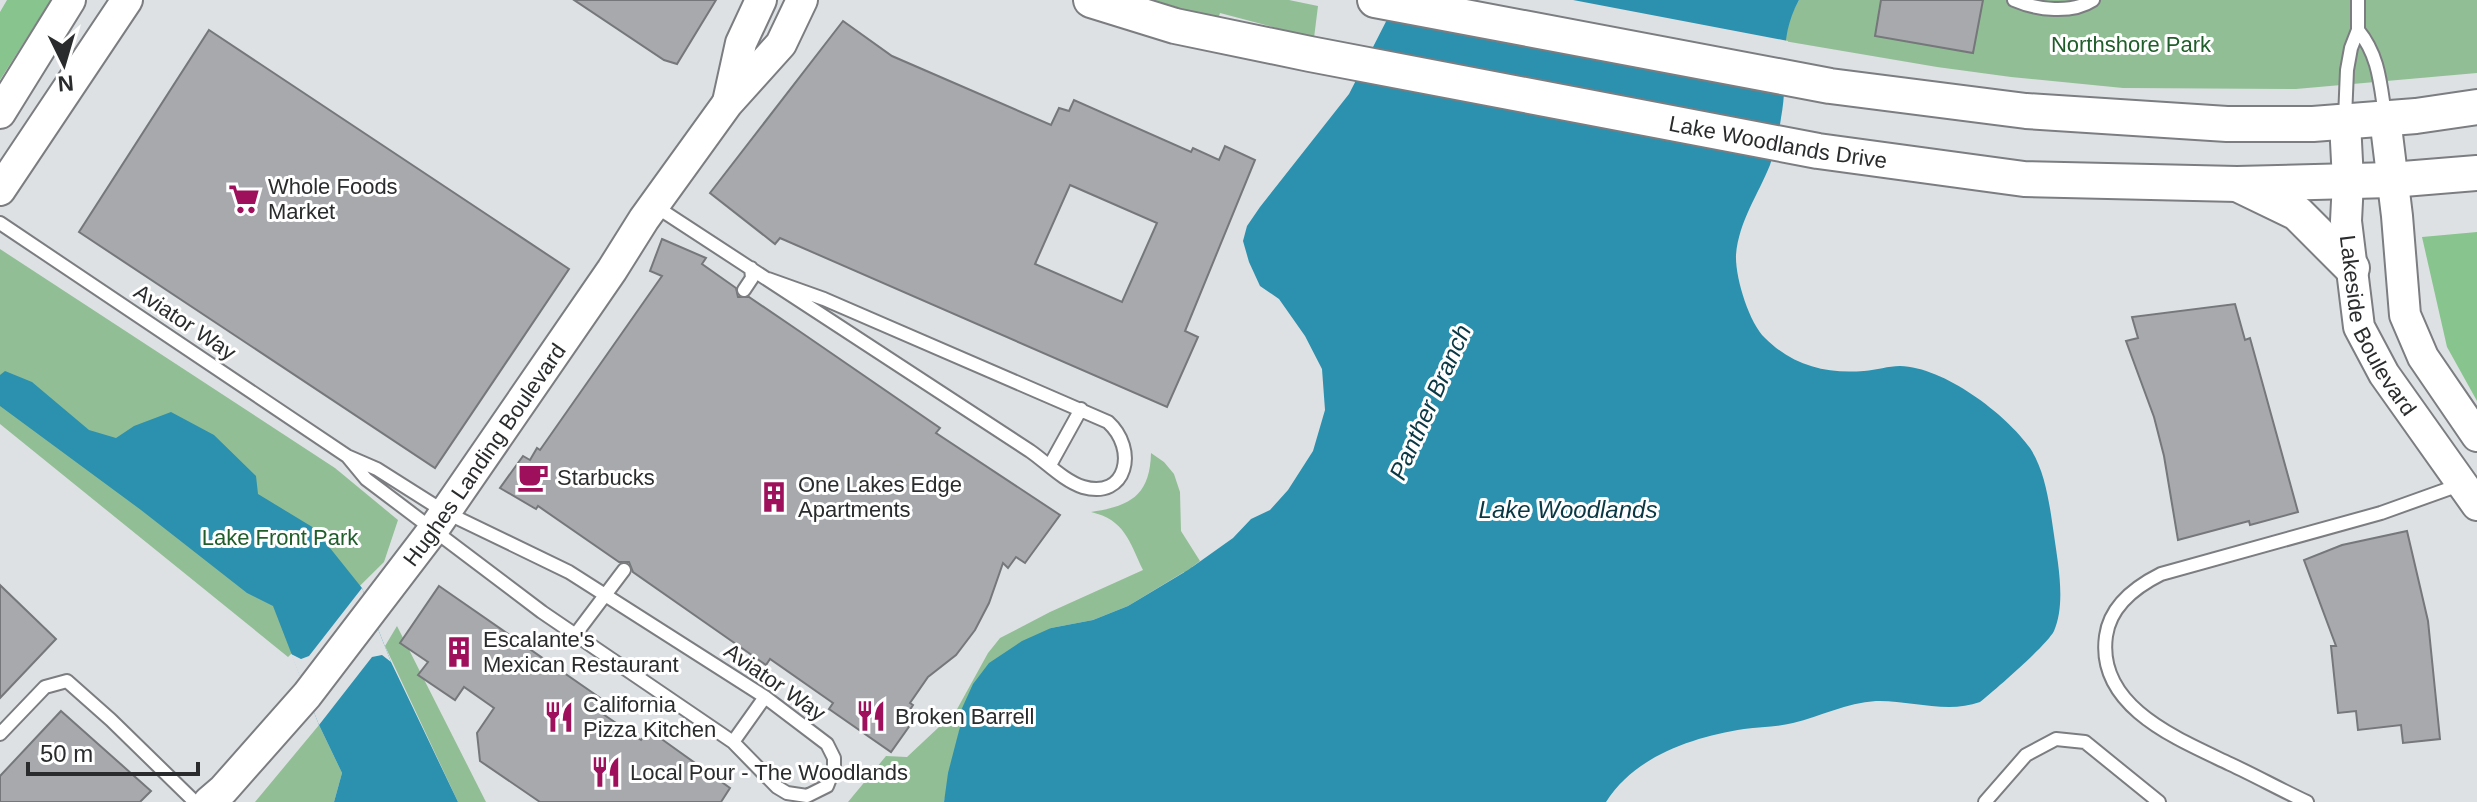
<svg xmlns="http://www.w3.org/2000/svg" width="2477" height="802" font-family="Helvetica,sans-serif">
<rect width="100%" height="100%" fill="#dee1e4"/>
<!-- green -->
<path fill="#92be96" d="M1152 0H1289L1318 6 1314 38 1220 13 1218 19Z
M1799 0H2477V73L2296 89 2123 88 2011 77 1937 67 1784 41 1790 17Z
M0 249 335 468 398 520 384 562 288 657 0 424Z
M1151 453 1164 462 1174 474 1180 492 1181 531 1200 561 1192 567 1210 605 1184 572 1128 606 1093 620 1051 628 959 717 962 718 944 802H848L886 756 907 757 956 711 988 653 1000 638 1050 612 1143 570C1129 541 1125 520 1091 512 1130 506 1150 496 1151 453Z
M397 626 486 802H458L385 646Z
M319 725 342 773 334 802H255Z"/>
<!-- forest -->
<path fill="#88c48e" d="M7 0H51L0 80V12Z
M2477 232V401L2447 347 2422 237Z"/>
<!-- water -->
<path fill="#2b91ae" d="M1397 0H1799C1776 42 1790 73 1781 118 1779 133 1775 150 1770 165 1758 195 1739 221 1736 255 1735 277 1749 323 1765 338 1793 366 1826 374 1864 371 1877 370 1888 366 1900 366 1944 367 2006 414 2030 448 2046 472 2050 508 2054 535 2058 564 2066 603 2054 631 2047 645 1995 690 1980 702 1947 714 1910 700 1876 701 1846 703 1821 716 1793 723 1777 727 1760 727 1744 729 1693 737 1635 756 1606 802H944L948 773 962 719 958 717 973 684 989 663 1022 641 1051 628 1093 620 1128 606 1188 570 1233 538 1251 519 1270 510 1288 490 1313 451 1325 410 1322 369 1305 336 1279 299 1260 286 1249 262 1243 241 1247 226 1260 207 1349 94Z
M5 371 32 382 89 430 116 438 134 426 171 412 214 435 256 476 258 494 314 528 362 588 391 662 458 802H334L342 773 319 725 273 606 247 593 141 510 0 406V375Z"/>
<!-- pier -->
<path fill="#dee1e4" d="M1392 0H1573L1788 41V96L1383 18Z
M362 588 391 662 382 655 372 657 319 725 291 654 301 659 309 656Z"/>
<!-- building -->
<path fill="#a7a9ac" stroke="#75777a" stroke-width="2" fill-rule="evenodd" d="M574 0H716L677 64 664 60Z
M1881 0H1983L1973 53 1875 36Z
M843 21 892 56 1051 125 1059 108 1069 111 1074 100 1191 152 1193 148 1219 160 1225 146 1255 160 1185 331 1198 337 1167 407 780 238 775 244 710 193ZM1070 185 1157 223 1122 302 1035 264Z
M209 30 569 269 435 468 79 232Z
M662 239 706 258 702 264 736 288 738 297H749L802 333 940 428 936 433 1060 515 1025 563 1016 557 1008 568 1003 563 989 603 975 630 956 655 928 677 910 703 913 705 906 716 913 721 891 752 829 709 833 703 770 659 766 665 633 572 629 562H619L538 506 536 509 500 488 523 456 530 460 537 448 540 450 662 276 650 271Z
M2235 304 2245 340 2250 338 2298 512 2250 525 2249 521 2178 540 2164 456 2154 417 2126 341 2138 338 2132 317Z
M2407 531 2428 621 2440 739 2403 743 2401 725 2358 730 2356 711 2338 713 2331 646H2336L2304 560 2342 545Z
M0 585 56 639 0 698Z
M439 586 606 702 600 712 641 740 649 730 730 788 721 802H540L480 761 477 733 494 708 464 687 455 700 418 675 428 662 400 643Z
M61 711 151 791 140 802H0V776Z"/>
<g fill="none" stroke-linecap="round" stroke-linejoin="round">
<defs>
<path id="service" d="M2014 0C2037 10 2072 14 2093 0
M2358 30C2379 56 2380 82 2385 115
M2345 118 2347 70 2351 48 2358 30V0
M655 206 1030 451C1046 462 1064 481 1083 487 1127 500 1138 449 1108 422L824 299 768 279
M0 223 347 456 377 469 445 512 569 572 765 697 827 744 834 758V768L827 786 807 796 787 793 777 787 733 742 542 612 366 479 347 456
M744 290 752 278 751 268
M1050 465 1081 409
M575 635 624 570
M0 734 45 687 67 681 111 720 195 802
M733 742 765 697
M1985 802 2026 755 2056 739 2085 742 2159 802
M2307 802C2281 790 2256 776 2230 764 2178 739 2096 707 2106 636 2110 606 2135 587 2161 574L2381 513 2462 484"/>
<g id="tertiary">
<path d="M728 102 741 43 761 0"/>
<path d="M0 113 70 0"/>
<path d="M2385 118 2397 216 2405 315 2423 357 2477 436"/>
<path id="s1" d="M2345 122 2348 181 2346 221 2359 327 2384 374 2477 505"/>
<path d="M0 190 127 0"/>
<path id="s2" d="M209 802 223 790 307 695 433 530 612 270 644 219 727 104 781 44 802 0"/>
</g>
<g id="secondary">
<path id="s3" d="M1091 0 1175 26 1310 54 1818 151 2024 179 2237 184 2391 180 2477 173"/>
<path d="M1375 0 1830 86 2026 111 2227 124H2313L2416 116 2477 107"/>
<path d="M2241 186 2297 213 2352 268"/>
</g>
</defs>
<!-- service casing -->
<use href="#service" stroke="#7b7d80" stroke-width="16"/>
<!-- tertiary casing -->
<use href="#tertiary" stroke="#7b7d80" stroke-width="34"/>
<!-- secondary casing -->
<use href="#secondary" stroke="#7b7d80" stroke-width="38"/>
<!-- service -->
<use href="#service" stroke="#fff" stroke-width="12"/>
<!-- tertiary -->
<use href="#tertiary" stroke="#fff" stroke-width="30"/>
<!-- secondary -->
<use href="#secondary" stroke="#fff" stroke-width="34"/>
</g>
<!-- icons -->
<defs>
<symbol id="supermarket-bare" viewBox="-9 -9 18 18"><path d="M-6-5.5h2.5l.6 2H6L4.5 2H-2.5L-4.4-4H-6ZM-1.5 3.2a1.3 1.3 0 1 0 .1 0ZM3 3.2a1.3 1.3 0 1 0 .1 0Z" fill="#9e105c" stroke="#fff" stroke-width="2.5" paint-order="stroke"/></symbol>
<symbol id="cafe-bare" viewBox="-9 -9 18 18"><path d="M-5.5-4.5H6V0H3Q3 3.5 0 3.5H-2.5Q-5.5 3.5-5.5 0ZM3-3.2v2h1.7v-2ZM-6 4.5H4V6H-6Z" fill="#9e105c" stroke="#fff" stroke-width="2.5" paint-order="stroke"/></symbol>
<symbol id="building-bare" viewBox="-9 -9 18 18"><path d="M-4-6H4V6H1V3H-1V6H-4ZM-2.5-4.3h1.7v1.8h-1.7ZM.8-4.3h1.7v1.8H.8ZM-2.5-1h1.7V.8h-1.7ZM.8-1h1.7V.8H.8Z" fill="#9e105c" stroke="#fff" stroke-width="2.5" paint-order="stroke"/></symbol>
<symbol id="restaurant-bare" viewBox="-9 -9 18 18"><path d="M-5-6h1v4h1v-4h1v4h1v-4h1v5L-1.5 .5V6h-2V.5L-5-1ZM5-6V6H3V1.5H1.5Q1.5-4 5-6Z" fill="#9e105c" stroke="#fff" stroke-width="2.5" paint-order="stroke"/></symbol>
</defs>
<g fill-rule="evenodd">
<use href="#supermarket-bare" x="222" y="177" width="44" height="44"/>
<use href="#cafe-bare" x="511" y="455" width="44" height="44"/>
<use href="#building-bare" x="752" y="475" width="44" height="44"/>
<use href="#building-bare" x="437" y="630" width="44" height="44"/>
<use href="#restaurant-bare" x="849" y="694" width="44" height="44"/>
<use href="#restaurant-bare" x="537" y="695" width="44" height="44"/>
<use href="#restaurant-bare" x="584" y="750" width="44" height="44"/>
</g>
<g text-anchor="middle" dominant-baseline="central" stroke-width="6" stroke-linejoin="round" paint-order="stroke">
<!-- park labels -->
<g font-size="22" fill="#1f5e2a" stroke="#fff">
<text x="2131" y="44">Northshore Park</text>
<text x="280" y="537">Lake Front Park</text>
</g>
<!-- street labels -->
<g font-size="22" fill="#2a2b2c" stroke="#fff">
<text stroke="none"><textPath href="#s3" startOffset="702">Lake Woodlands Drive</textPath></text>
<text transform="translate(185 322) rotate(34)">Aviator Way</text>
<text stroke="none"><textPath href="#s1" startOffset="210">Lakeside Boulevard</textPath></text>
<text stroke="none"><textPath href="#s2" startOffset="444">Hughes Landing Boulevard</textPath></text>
<text transform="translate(775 682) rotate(35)">Aviator Way</text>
</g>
<!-- poi labels -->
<g font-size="22" fill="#2a2b2c" stroke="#fff" text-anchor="start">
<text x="268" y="186">Whole Foods<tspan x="268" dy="25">Market</tspan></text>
<text x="557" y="477">Starbucks</text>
<text x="798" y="484">One Lakes Edge<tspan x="798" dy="25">Apartments</tspan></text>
<text x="483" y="639">Escalante's<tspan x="483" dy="25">Mexican Restaurant</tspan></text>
<text x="583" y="704">California<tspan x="583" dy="25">Pizza Kitchen</tspan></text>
<text x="895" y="716">Broken Barrell</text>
<text x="630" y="772">Local Pour - The Woodlands</text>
</g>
<!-- water labels -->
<g font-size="24" font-style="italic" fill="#093743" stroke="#fff">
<text transform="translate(1430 402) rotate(-66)">Panther Branch</text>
<text x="1568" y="509">Lake Woodlands</text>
</g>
</g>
<!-- north arrow -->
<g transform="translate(64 64) rotate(175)" stroke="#ffffff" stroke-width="6" paint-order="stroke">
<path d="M0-6L14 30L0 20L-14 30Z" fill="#2a2b2c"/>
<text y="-12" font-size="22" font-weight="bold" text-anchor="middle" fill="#2a2b2c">N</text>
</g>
<!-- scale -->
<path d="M28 762v12h170v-12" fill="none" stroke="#2a2b2c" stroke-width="4"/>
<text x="40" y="762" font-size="24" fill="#2a2b2c" stroke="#ffffff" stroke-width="6" paint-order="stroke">50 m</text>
</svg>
